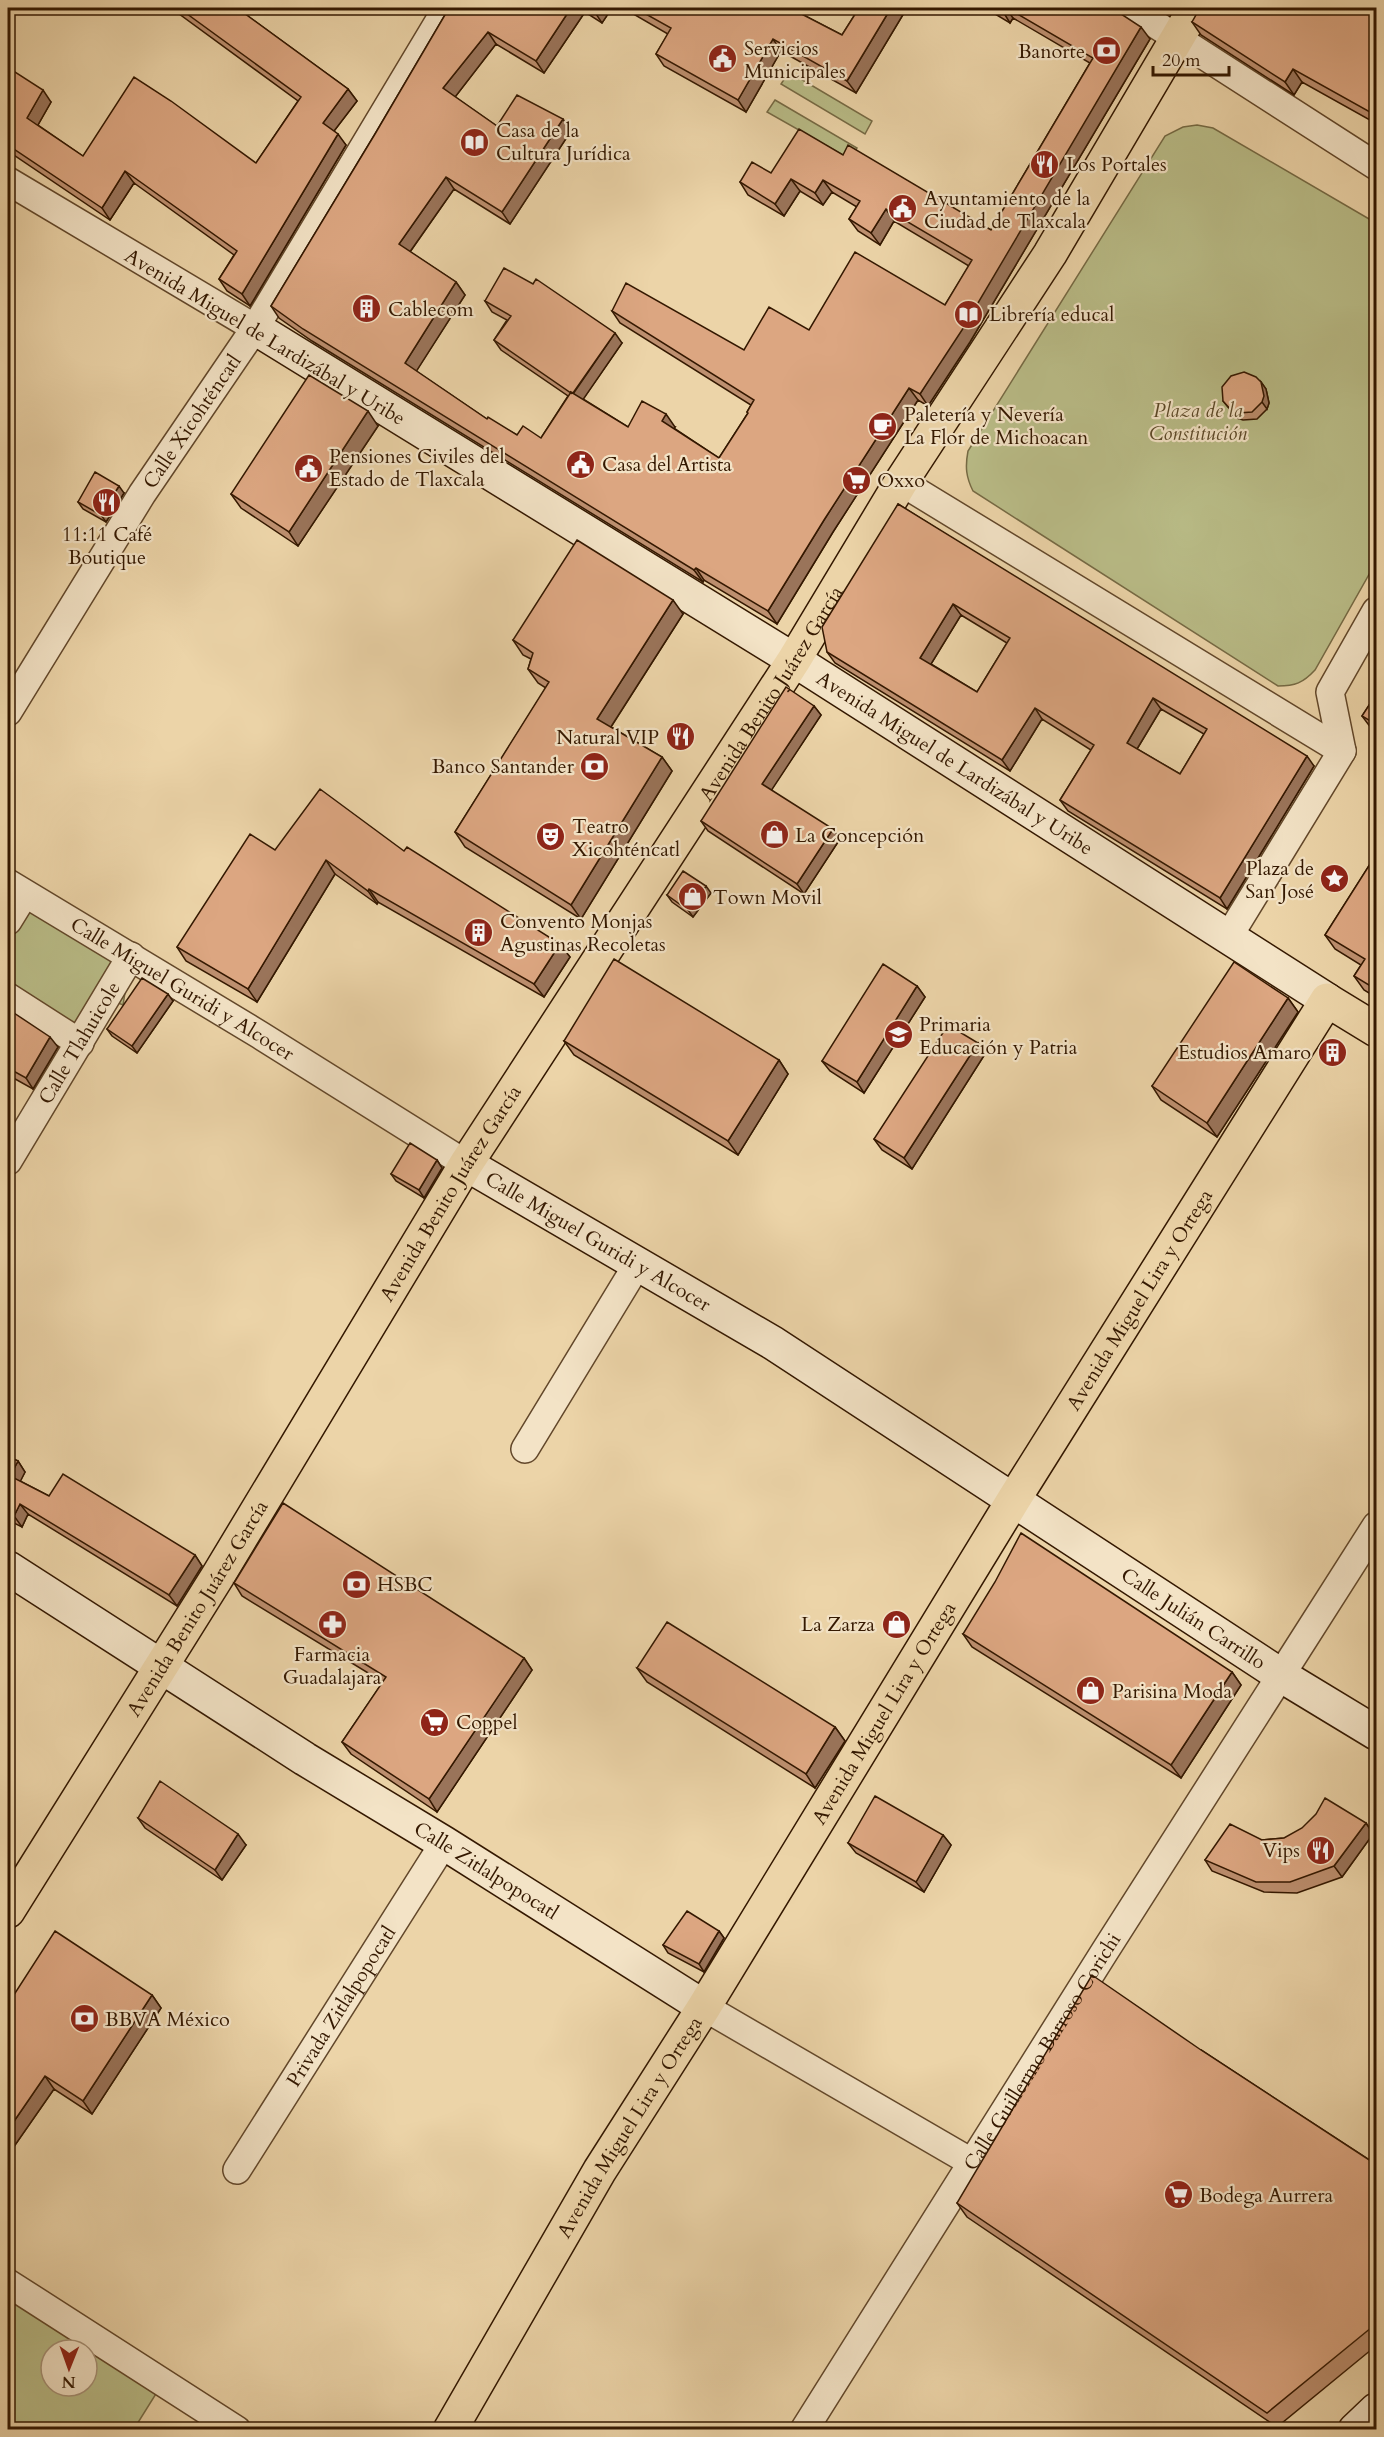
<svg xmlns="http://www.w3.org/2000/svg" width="1384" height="2437" font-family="Cardo,serif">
<rect width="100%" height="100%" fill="#ecd4a8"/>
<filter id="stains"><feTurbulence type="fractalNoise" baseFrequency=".00333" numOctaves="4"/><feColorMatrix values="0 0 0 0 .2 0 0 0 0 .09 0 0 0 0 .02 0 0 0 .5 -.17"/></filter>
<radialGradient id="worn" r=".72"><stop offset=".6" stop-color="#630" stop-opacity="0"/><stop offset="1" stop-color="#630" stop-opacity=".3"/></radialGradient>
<!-- green -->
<path fill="#b9bc87" stroke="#766a44" stroke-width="1.5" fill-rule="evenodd" d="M789 72 872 121 865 134 781 84Z
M775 100 857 148 850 159 767 112Z
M1197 125 1213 128 1376 223V562L1315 670C1303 683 1295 686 1278 686L973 491C966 477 965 467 968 451L1165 136 1183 127Z
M24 895 131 956 123 1005 106 998 80 1043 8 997V921Z
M8 2295 159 2389 134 2429H8ZM51 2350H87V2386H51Z"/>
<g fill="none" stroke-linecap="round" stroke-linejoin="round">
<defs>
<g id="street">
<path d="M1130 8 1376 166"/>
<path d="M8 181 255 328"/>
<path d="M901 482 1342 751"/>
<path id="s1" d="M8 712 142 494 255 328 447 8"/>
<path id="s2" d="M8 883 260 1035 466 1164"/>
<path d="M8 921 24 895"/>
<path d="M1229 936 1342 751 1330 692 1376 611"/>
<path d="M8 997 80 1043"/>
<path id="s3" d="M8 1161 131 956"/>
<path d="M525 1449 637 1265"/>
<path d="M704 2007 971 2162"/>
<path id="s4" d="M237 2170 444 1843"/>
<path d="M8 2283 237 2430"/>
<path id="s5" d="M804 2430 1105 1951 1376 1526"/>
</g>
<g id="secondary">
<path id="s6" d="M255 328 794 660 1327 1000"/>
<path id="s7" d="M466 1164 773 1343 1282 1676 1376 1733"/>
<path id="s8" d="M8 1568 305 1759 444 1843 704 2007"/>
<path d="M1355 2430 1376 2410"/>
</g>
<g id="primary">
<path id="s9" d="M8 1911 219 1574 466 1164 794 660 901 482 1050 254 1195 8"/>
<path id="s10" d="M450 2430 600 2170 704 2007 1014 1499 1327 1000 1376 1030"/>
</g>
</defs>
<!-- street casing -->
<use href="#street" stroke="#62472a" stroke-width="30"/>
<!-- secondary casing -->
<use href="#secondary" stroke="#341800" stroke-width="36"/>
<!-- primary casing -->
<use href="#primary" stroke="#341800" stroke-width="36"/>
<!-- street -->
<use href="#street" stroke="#f3e3c6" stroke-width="27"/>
<!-- secondary -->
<use href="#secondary" stroke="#f3e3c6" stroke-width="33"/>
<!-- primary -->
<use href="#primary" stroke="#ecd4a8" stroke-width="33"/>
</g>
<!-- wall -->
<path fill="#bd8f6f" stroke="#341800" stroke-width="1.5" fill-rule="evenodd" d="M171 8H237L348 89 357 101 334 131 346 145 250 306 227 291 219 279 234 255 134 183 110 220 8 151V77L51 102 38 125 83 156 256 163 298 101Z
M449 8 538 10 540 8H612L602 23 585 12 544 73 496 44 455 97 497 126 571 131 510 224 454 189 410 252 456 282 465 295 416 371 487 419 517 435 541 438 568 396 501 350 494 340 507 320 492 312 485 301 622 343 583 399 628 427H675L674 428 719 458 748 413 747 412 751 405 620 323 612 311 744 350 809 330 945 305 969 266 894 221 880 245 858 231 849 219 857 207 832 192 823 205 800 191 784 216 748 195 740 182 843 155 991 230 1090 63 1013 18 1010 23 985 8H1114L1115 10 1150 39 970 342 928 406 918 400 833 532 777 624 704 580 703 582 312 341 279 318 271 306 375 134Z
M623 8H790L842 35 859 8H907L856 93 781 51 746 112 664 66 656 54 668 34Z
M1377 17V124L1302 82 1294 95 1201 35 1192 22Z
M1261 382 1266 389 1269 403 1267 409 1257 419 1243 420 1237 418 1223 401Z
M378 426 298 546 241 508 231 494Z
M124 493 106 522 83 509 78 502Z
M898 504 1314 766 1227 909 1068 811 1060 800 1091 750 1042 719 1010 771 835 663 827 652ZM961 615 1007 643 977 692 931 664ZM1161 709 1204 734 1180 774 1137 749Z
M683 614 611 727 662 757 672 771 581 919 465 847 455 832 546 688 538 683 528 669 531 659 523 655 513 640Z
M1377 693V732L1371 728 1362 716Z
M814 706 821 715 771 790 840 839 804 894 708 831 701 821Z
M275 850 404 851 560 944 570 957 544 997 378 902 377 904 335 874 257 1002 186 961 177 947Z
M1377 853V998L1364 990 1354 976 1361 965 1335 949 1325 935Z
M711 893 693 917 672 902 667 895Z
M917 986 925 997 864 1093 830 1071 822 1061Z
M1288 998 1298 1012 1217 1137 1161 1100 1152 1086Z
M173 1001 137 1053 112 1036 107 1029Z
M8 1009 58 1047 33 1089 8 1075Z
M564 1041 779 1060 788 1074 738 1155 574 1055Z
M978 1043 985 1054 912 1169 882 1150 874 1139Z
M437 1160 442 1168 424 1198 396 1181 391 1174Z
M8 1456 18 1461 25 1472 20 1481 49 1496 195 1555 202 1566 177 1606 28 1514 22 1527 8 1520Z
M234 1583 524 1658 532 1670 437 1812 351 1754 342 1742 383 1682 242 1596Z
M963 1634 1232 1672 1241 1685 1181 1778 972 1647Z
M637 1668 835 1727 845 1741 815 1788 647 1682Z
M138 1818 246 1845 222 1880 145 1828Z
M1366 1823 1373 1834 1342 1877 1297 1893 1264 1892 1212 1871 1205 1860 1262 1840 1284 1838Z
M943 1835 951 1845 924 1892 856 1853 848 1843Z
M719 1931 724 1938 704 1972 668 1953 663 1945Z
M152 1995 161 2008 92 2114 54 2089 13 2148 8 2145V2004Z
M1201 2050 1377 2165V2345L1277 2427 967 2217 957 2203Z"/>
<!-- shaded-wall -->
<path fill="#9a745a" stroke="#341800" stroke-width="1.5" d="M571 8H582L585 12 544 73 536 61Z
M596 8H612L602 23 594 11Z
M891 8H907L856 93 847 81Z
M1003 8H1006L1013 18 1010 23 1002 10Z
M1141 27 1150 39 970 342 928 406 920 394Z
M488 32 496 44 452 101 443 88Z
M773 39 781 51 746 112 738 100Z
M1293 69 1302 82 1294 95 1285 82Z
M348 89 357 101 331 135 323 123Z
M43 90 51 102 35 130 27 118Z
M563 119 571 131 510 224 502 212Z
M338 134 346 145 250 306 242 294Z
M125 171 134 183 110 220 102 208Z
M446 177 454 189 407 256 399 244Z
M791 179 800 191 784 216 775 204Z
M823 180 832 192 823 205 815 193Z
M886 209 894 221 880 245 871 233Z
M456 282 465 295 414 375 405 363Z
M615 333 622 343 580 404 573 394Z
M1261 382 1266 389 1269 403 1267 409 1262 402Z
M909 388 918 400 833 532 777 624 768 611 824 520Z
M368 411 378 426 298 546 289 532Z
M666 414 675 427 671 433 662 421Z
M119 486 124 493 106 522 101 515Z
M696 568 704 580 703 582 694 570Z
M673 600 683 614 607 733 597 719Z
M953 604 961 615 928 669 920 658Z
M1153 698 1161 709 1134 754 1127 743Z
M814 706 821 715 769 794 762 784Z
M1035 708 1042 719 1010 771 1002 760Z
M1307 756 1314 766 1227 909 1220 898Z
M662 757 672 771 581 919 571 905Z
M833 829 840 839 804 894 797 884Z
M326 860 335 874 257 1002 248 989Z
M706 886 711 893 693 917 688 910Z
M369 889 378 902 377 904 368 891Z
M560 944 570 957 544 997 534 984Z
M917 986 925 997 864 1093 857 1082Z
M168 994 173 1001 137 1053 132 1046Z
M1288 998 1298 1012 1217 1137 1207 1123Z
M50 1037 58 1047 33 1089 26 1078Z
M978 1043 985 1054 912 1169 904 1158Z
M779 1060 788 1074 738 1155 728 1141Z
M437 1160 442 1168 424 1198 419 1190Z
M18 1461 25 1472 18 1486 10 1476Z
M20 1504 28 1514 22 1527 14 1516Z
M195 1555 202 1566 177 1606 169 1595Z
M524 1658 532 1670 437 1812 429 1799Z
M1232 1672 1241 1685 1181 1778 1171 1765Z
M835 1727 845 1741 815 1788 806 1774Z
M1366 1823 1373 1834 1342 1877 1334 1866Z
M238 1834 246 1845 222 1880 215 1870Z
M943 1835 951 1845 924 1892 916 1882Z
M719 1931 724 1938 704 1972 699 1964Z
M152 1995 161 2008 92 2114 83 2101Z
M45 2076 54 2089 13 2148 8 2141V2130Z"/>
<!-- building -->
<path fill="#dca681" stroke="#341800" stroke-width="1.5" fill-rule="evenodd" d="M179 8H237L348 89 323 123 338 134 242 294 219 279 237 251 125 171 102 208 8 145V77L12 70 43 90 27 118 83 156 134 77 171 101 256 163 301 97Z
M449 8H533L538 10 540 8H571L536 61 488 32 443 88 497 126 517 95 563 119 502 212 446 177 399 244 456 282 405 363 487 419 488 417 517 435 523 426 541 438 571 392 628 427 642 401 666 414 662 421 719 458 748 413 747 412 754 400 612 311 626 283 744 350 769 307 809 330 855 252 945 305 972 260 886 209 871 233 849 219 860 201 823 180 815 193 791 179 775 204 740 182 752 162 771 173 799 129 843 155 848 145 991 230 1093 58 1007 8H1112L1141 27 962 330 920 394 909 388 824 520 768 611 696 568 694 570 303 329 271 306 375 134Z
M635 8H790L842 35 859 8H891L847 81 773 39 738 100 656 54 671 28Z
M1200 8H1365L1377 17V116L1293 69 1285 82 1192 22Z
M504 268 533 284 536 279 615 333 573 393 571 392V393L494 340 511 316 485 301Z
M1244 372 1256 377 1261 382 1264 396 1262 402 1252 412 1238 413 1232 411 1223 401 1222 387 1231 376Z
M309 375 368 411 289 532 231 494Z
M95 472 119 486 101 515 78 502Z
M898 504 1307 756 1220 898 1060 800 1094 745 1035 708 1002 760 827 652 822 627ZM953 604 1010 638 977 692 920 658ZM1153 698 1207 729 1180 774 1127 743Z
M577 540 673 600 597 719 662 757 571 905 455 832 549 682 528 669 533 653 513 640Z
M786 687 814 706 762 784 833 829 797 884 701 821Z
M1377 693V725L1362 716Z
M320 789 404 851 407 847 560 944 534 984 369 889 368 891 326 860 248 989 177 947 250 834 275 850Z
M1377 853V990L1354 976 1365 959 1325 935Z
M683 871 706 886 688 910 667 895Z
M614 959 779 1060 728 1141 564 1041Z
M1234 962 1288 998 1207 1123 1152 1086Z
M883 964 917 986 857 1082 822 1061Z
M142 978 168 994 132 1046 107 1029Z
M8 1009 50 1037 26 1078 8 1068Z
M948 1025 978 1043 904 1158 874 1139Z
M410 1143 437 1160 419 1190 391 1174Z
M8 1456 18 1461 10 1476 49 1496 63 1474 195 1555 169 1595 20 1504 14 1516 8 1513Z
M283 1503 524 1658 429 1799 342 1742 386 1677 234 1583Z
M1021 1533 1232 1672 1171 1765 963 1634 995 1582Z
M667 1622 835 1727 806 1774 637 1668Z
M160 1781 238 1834 215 1870 138 1818Z
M875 1796 943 1835 916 1882 848 1843Z
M1325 1798 1366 1823 1334 1866 1290 1882H1256L1205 1860 1230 1824 1262 1840 1284 1838 1302 1828 1316 1814Z
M687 1911 719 1931 699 1964 663 1945Z
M55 1931 152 1995 83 2101 45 2076 8 2130V2004Z
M1092 1975 1201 2050 1377 2165V2323L1267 2413 957 2203Z"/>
<!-- icons -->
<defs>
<symbol id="bank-disc" viewBox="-11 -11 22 22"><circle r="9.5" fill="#8f2418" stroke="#f3e3c6"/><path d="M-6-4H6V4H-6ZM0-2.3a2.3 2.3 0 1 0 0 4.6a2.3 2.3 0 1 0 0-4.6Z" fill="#fff"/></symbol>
<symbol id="civic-disc" viewBox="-11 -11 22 22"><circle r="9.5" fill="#8f2418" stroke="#f3e3c6"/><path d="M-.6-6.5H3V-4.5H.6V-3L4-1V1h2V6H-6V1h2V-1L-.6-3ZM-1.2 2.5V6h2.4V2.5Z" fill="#fff"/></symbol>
<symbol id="library-disc" viewBox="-11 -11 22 22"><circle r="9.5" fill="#8f2418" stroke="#f3e3c6"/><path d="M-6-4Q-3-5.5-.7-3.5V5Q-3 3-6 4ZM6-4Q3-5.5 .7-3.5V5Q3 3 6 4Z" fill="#fff"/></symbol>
<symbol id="restaurant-disc" viewBox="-11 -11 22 22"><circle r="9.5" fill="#8f2418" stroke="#f3e3c6"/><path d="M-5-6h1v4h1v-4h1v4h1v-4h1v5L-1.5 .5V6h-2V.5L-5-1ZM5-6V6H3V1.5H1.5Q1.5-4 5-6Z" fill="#fff"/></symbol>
<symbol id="building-disc" viewBox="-11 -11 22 22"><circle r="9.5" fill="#8f2418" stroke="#f3e3c6"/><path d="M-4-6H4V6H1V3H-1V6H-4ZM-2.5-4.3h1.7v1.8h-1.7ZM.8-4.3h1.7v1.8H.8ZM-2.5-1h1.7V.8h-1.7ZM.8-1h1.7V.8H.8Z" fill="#fff"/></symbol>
<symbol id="cafe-disc" viewBox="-11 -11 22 22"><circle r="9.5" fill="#8f2418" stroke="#f3e3c6"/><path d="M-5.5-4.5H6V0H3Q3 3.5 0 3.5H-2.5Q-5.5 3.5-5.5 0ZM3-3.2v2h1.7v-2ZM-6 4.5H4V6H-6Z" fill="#fff"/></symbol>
<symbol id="supermarket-disc" viewBox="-11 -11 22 22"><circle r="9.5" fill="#8f2418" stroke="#f3e3c6"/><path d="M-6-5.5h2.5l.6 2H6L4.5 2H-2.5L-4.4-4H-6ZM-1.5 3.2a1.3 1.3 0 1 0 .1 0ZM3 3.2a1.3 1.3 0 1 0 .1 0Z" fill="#fff"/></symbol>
<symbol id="shop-disc" viewBox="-11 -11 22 22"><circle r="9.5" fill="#8f2418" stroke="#f3e3c6"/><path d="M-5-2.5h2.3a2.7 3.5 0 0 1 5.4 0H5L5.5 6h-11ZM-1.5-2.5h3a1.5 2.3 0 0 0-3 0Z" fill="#fff"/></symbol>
<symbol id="theatre-disc" viewBox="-11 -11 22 22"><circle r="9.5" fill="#8f2418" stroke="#f3e3c6"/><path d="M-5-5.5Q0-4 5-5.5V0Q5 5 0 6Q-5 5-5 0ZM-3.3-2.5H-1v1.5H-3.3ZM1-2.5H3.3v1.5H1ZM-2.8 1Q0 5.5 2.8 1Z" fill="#fff"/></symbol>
<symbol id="sight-disc" viewBox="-11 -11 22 22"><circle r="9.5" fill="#8f2418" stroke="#f3e3c6"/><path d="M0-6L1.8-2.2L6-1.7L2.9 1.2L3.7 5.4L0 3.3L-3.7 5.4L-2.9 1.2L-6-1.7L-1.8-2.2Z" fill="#fff"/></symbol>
<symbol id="school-disc" viewBox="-11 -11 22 22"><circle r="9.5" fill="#8f2418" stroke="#f3e3c6"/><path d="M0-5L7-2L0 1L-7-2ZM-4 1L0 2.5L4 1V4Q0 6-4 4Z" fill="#fff"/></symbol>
<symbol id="pharmacy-disc" viewBox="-11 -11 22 22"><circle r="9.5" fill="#8f2418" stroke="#f3e3c6"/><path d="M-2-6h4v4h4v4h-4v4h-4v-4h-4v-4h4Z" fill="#fff"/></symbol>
</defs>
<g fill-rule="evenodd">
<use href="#bank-disc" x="1090" y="34" width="33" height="33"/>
<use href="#civic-disc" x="706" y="42" width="33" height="33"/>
<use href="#library-disc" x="458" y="126" width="33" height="33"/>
<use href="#restaurant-disc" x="1028" y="148" width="33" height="33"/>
<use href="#civic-disc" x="886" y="192" width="33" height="33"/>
<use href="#building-disc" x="350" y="292" width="33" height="33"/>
<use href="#library-disc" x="952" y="298" width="33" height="33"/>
<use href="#cafe-disc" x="866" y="410" width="33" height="33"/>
<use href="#civic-disc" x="564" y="448" width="33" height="33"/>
<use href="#civic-disc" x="292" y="452" width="33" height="33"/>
<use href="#supermarket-disc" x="840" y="464" width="33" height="33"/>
<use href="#restaurant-disc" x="90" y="486" width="33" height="33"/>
<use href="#restaurant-disc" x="664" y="720" width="33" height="33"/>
<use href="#bank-disc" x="578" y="750" width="33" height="33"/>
<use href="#shop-disc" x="758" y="818" width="33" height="33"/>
<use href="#theatre-disc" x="534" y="820" width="33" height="33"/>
<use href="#sight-disc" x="1318" y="862" width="33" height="33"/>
<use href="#shop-disc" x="676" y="880" width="33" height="33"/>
<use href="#building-disc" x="462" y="916" width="33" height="33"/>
<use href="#school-disc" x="882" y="1018" width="33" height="33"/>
<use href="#building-disc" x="1316" y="1036" width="33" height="33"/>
<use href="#bank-disc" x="340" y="1568" width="33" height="33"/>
<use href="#pharmacy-disc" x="316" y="1608" width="33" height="33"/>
<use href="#shop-disc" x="880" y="1608" width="33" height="33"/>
<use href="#shop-disc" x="1074" y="1674" width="33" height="33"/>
<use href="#supermarket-disc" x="418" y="1706" width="33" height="33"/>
<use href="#restaurant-disc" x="1304" y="1834" width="33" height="33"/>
<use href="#bank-disc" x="68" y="2002" width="33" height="33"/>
<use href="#supermarket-disc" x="1162" y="2178" width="33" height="33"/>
</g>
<g text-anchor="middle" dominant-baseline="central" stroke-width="4.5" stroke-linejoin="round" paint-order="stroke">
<!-- poi labels -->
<g font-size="20" fill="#341800" stroke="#f3e3c6" text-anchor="start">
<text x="744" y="48">Servicios<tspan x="744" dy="23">Municipales</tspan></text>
<text x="1085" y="51" text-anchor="end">Banorte</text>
<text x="496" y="130">Casa de la<tspan x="496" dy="23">Cultura Jurídica</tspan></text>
<text x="1066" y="164">Los Portales</text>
<text x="924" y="198">Ayuntamiento de la<tspan x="924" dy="23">Ciudad de Tlaxcala</tspan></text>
<text x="388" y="309">Cablecom</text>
<text x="989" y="314">Librería educal</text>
<text x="904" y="414">Paletería y Nevería<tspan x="904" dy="23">La Flor de Michoacan</tspan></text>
<text x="329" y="456">Pensiones Civiles del<tspan x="329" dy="23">Estado de Tlaxcala</tspan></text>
<text x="602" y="464">Casa del Artista</text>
<text x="877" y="480">Oxxo</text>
<text x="107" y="534" text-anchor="middle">11:11 Café<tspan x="107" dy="23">Boutique</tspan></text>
<text x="659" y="737" text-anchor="end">Natural VIP</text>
<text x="574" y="766" text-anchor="end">Banco Santander</text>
<text x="572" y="826">Teatro<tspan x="572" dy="23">Xicohténcatl</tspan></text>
<text x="795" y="835">La Concepción</text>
<text x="1314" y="868" text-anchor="end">Plaza de<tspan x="1314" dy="23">San José</tspan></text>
<text x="713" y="897">Town Movil</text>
<text x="500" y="921">Convento Monjas<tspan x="500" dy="23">Agustinas Recoletas</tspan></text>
<text x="919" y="1024">Primaria<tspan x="919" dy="23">Educación y Patria</tspan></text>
<text x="1311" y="1052" text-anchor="end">Estudios Amaro</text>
<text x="377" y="1584">HSBC</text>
<text x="875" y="1624" text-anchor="end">La Zarza</text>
<text x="332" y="1654" text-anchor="middle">Farmacia<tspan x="332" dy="23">Guadalajara</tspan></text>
<text x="1112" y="1691">Parisina Moda</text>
<text x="456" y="1722">Coppel</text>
<text x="1300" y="1850" text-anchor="end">Vips</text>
<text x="105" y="2019">BBVA México</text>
<text x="1199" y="2195">Bodega Aurrera</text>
</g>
<!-- street labels -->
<g font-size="20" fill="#341800" stroke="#f3e3c6">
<text transform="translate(265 337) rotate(31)">Avenida Miguel de Lardizábal y Uribe</text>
<text stroke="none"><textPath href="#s1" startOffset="344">Calle Xicohténcatl</textPath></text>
<text stroke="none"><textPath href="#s9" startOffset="1437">Avenida Benito Juárez García</textPath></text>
<text stroke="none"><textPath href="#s6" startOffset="824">Avenida Miguel de Lardizábal y Uribe</textPath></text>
<text stroke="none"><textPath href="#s2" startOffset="204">Calle Miguel Guridi y Alcocer</textPath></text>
<text stroke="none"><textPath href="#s3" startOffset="138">Calle Tlahuicole</textPath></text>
<text stroke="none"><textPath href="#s9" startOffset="843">Avenida Benito Juárez García</textPath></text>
<text stroke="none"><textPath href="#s7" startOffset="153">Calle Miguel Guridi y Alcocer</textPath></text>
<text stroke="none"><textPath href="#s10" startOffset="1324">Avenida Miguel Lira y Ortega</textPath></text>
<text stroke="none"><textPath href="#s9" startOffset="357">Avenida Benito Juárez García</textPath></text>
<text stroke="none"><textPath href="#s7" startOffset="858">Calle Julián Carrillo</textPath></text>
<text stroke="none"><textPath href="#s10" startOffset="838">Avenida Miguel Lira y Ortega</textPath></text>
<text stroke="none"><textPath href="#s8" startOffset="566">Calle Zitlalpopocatl</textPath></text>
<text stroke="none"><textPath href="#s4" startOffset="194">Privada Zitlalpopocatl</textPath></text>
<text stroke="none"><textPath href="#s5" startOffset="447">Calle Guillermo Barroso Corichi</textPath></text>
<text stroke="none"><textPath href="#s10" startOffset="352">Avenida Miguel Lira y Ortega</textPath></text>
</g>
<!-- park labels -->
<g font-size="20" font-style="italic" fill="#5c4928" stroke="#f3e3c6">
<text x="1198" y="410">Plaza de la<tspan x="1198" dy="23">Constitución</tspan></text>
</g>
</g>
<!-- margin -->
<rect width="1384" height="2437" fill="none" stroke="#ecd4a8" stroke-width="30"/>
<rect x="9" y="9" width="1366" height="2419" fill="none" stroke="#341800" stroke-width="3"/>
<rect x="15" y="15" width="1354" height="2407" fill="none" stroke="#341800" stroke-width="1.5"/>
<!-- north arrow -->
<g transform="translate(69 2368) rotate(181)"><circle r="28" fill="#f3e3c6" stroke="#a79277" stroke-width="1.5"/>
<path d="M0-4.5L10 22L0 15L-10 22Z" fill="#8f2418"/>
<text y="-9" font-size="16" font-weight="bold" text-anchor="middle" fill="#341800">N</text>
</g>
<!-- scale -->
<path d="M1153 66v9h76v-9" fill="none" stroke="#341800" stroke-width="3"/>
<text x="1162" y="66" font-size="18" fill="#341800" stroke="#f3e3c6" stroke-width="4.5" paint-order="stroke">20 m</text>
<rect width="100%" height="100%" filter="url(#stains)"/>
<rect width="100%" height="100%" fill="url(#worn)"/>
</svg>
